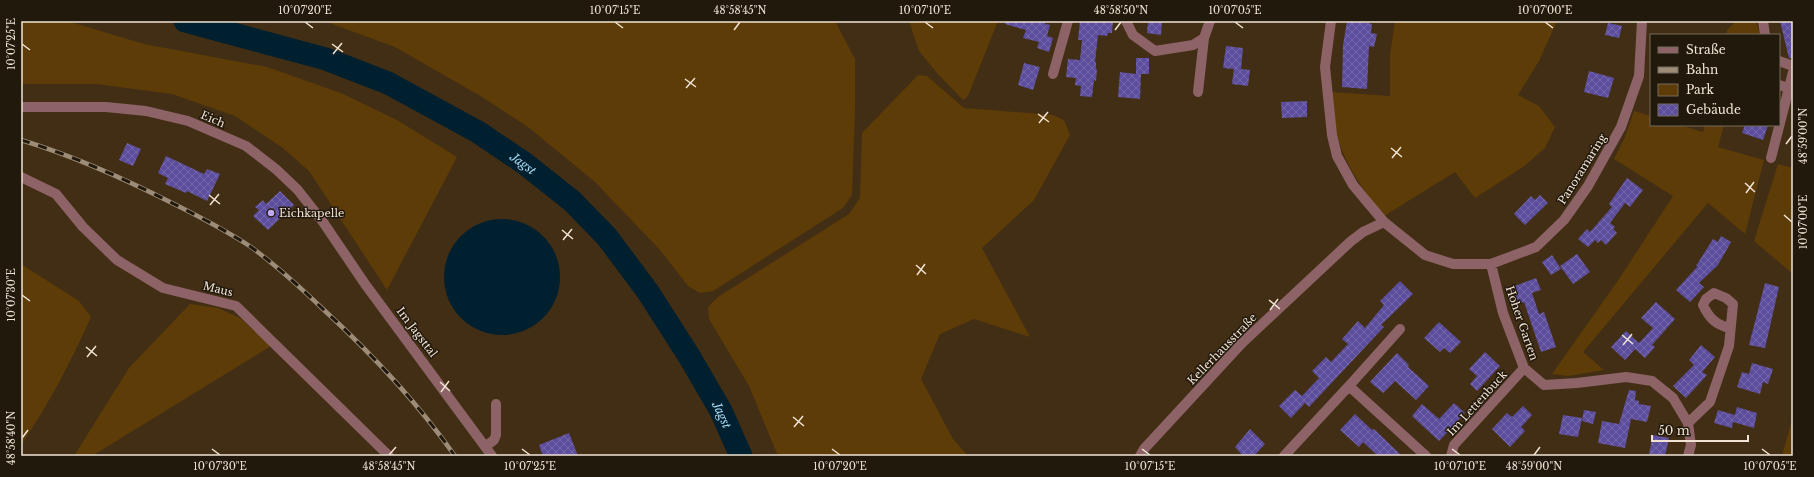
<svg xmlns="http://www.w3.org/2000/svg" width="1814" height="477" font-family="'Libre Baskerville',serif">
<defs>
<pattern id="building-cross-hatch" width="8" height="8" patternUnits="userSpaceOnUse"><rect width="8" height="8" fill="#5c4e9d"/><path d="M0 0l8 8M0 8l8-8" fill="none" stroke="#7467aa"/></pattern>
</defs>
<rect width="100%" height="100%" fill="#422e14"/>
<!-- green -->
<path fill="#5d3c08" d="M21 21H67L144 44 267 67 341 93 397 120 457 157 387 290 309 171 283 148 235 116 172 94 96 84H21Z
M324 21H835L855 59V109L852 195 843 208 713 291 700 293 688 286 660 250 595 182 528 127 482 97 395 47Z
M909 21H998L968 96 963 100 937 73 919 51Z
M1395 21H1557L1539 61 1518 95 1539 106 1555 127 1545 148 1523 167 1475 198 1455 172 1384 216C1365 192 1345 166 1337 135 1334 122 1334 106 1332 92L1390 96V55Z
M1736 21H1756L1760 35H1727V30Z
M918 75 927 76 964 108 1053 115 1064 120 1070 135 1034 200 982 248 1030 337 974 319 940 334 921 379 953 439 968 456H778L749 386 709 319 708 307 718 297 849 214 860 198 862 133Z
M1634 111 1651 116V125H1680L1703 132 1705 125H1724L1718 147 1764 160 1745 234 1708 203 1583 352 1604 370 1568 376 1552 374 1619 279 1673 196 1614 159 1625 137Z
M1778 164 1793 168V274L1754 241Z
M21 264 79 301 91 317C70 364 50 402 21 445Z
M190 304 218 308 240 318 271 346 92 456H74L129 368Z
M1793 416V456H1782Z"/>
<!-- water -->
<path fill="#00202f" d="M444 277a58 58 0 1 1 116 0a58 58 0 1 1-116 0Z"/>
<g fill="none" stroke-linecap="round" stroke-linejoin="round">
<!-- river -->
<path stroke="#00202f" stroke-width="23" id="s1" d="M185 21 326 59 388 83 478 132 524 163 572 201 607 237 648 292 689 356 721 411 741 456"/>
</g>
<!-- building -->
<path fill="url(#building-cross-hatch)" d="M1005 21H1046L1045 24 1050 25 1047 36 1053 38 1049 52 1037 48 1039 42 1023 38 1026 30 1005 24Z
M1080 21H1113L1112 33H1108L1107 36 1098 35 1095 62H1096V69H1097L1096 81 1094 80 1092 97 1080 96 1081 86 1075 85 1076 78 1066 77 1068 59 1080 60 1082 40H1078Z
M1148 21H1162L1161 35 1147 33Z
M1347 21H1364V22L1372 24 1371 33 1377 34 1374 47 1369 46 1367 89 1342 87 1343 45Z
M1780 21H1793V58H1789Z
M1608 23 1622 26 1619 38 1605 35Z
M1226 46 1243 48 1241 69 1250 70 1248 86 1232 84 1234 69 1223 68Z
M1136 58H1149V74H1141L1140 99 1118 97 1120 72 1136 74Z
M1024 63 1040 67 1033 90 1018 85Z
M1589 71 1614 78 1608 98 1584 92Z
M1307 101V117L1282 118 1281 102Z
M1745 125H1768L1763 140 1742 133Z
M127 143 141 149 133 166 119 160Z
M166 156 204 174 207 169 220 174 207 201 187 191 186 193 165 184 168 178 158 173Z
M1627 178 1643 190 1630 207 1625 203 1610 223 1615 227 1613 229 1617 233 1606 245 1601 240 1598 243 1595 240 1588 247 1578 239 1587 229 1590 232 1612 207 1609 204Z
M280 191 294 205 268 230 253 216 259 210 255 207 263 200 266 204Z
M1540 195 1548 203 1525 225 1514 214 1531 196 1535 200Z
M1721 236 1731 242 1718 265 1699 283 1704 287 1690 302 1676 290 1698 266H1696L1713 239 1718 242Z
M1577 254 1590 272 1573 284 1560 266Z
M1552 255 1561 269 1551 275 1542 262Z
M1536 278 1541 290 1532 293 1539 314 1544 312 1556 347 1541 352 1524 302 1518 304 1512 287Z
M1400 281 1413 294 1381 325 1384 327 1309 407 1305 403 1291 418 1279 406 1295 390 1302 396 1319 378 1312 371 1326 357 1331 362 1348 344 1342 339 1358 321 1365 328 1384 305 1380 301Z
M1765 283 1779 287 1765 348 1749 345Z
M1656 302 1675 319 1652 345 1655 347 1645 358 1635 349 1625 360 1611 347 1626 331 1639 343 1653 328 1641 318Z
M1439 322 1461 342 1450 353 1444 348 1440 352 1424 338Z
M1701 345 1715 357 1702 372 1707 375 1686 398 1673 386 1694 365 1689 360Z
M1485 352 1500 366 1477 391 1470 384 1477 376 1469 369Z
M1397 353 1409 365 1408 367 1429 386 1416 400 1395 381 1383 393 1370 382Z
M1752 363 1773 369 1768 384 1763 382 1760 394 1737 387 1742 372 1749 374Z
M1629 390 1636 391 1635 400 1639 401V404L1651 406 1647 422 1631 419 1625 448 1598 443 1602 421 1619 424Z
M1454 403 1465 413 1439 441 1412 416 1422 404 1439 419Z
M1523 406 1532 415 1521 427 1525 431 1510 447 1492 429 1507 413 1512 417Z
M1737 407 1757 413 1754 428 1733 422 1732 428 1714 423 1718 410 1735 415Z
M1584 410 1596 412 1593 424 1582 421Z
M1355 414 1372 430 1374 429 1402 456H1378L1363 442 1359 447 1340 430Z
M1563 415 1582 418 1578 437 1559 434Z
M1250 429 1265 444 1254 456H1243L1235 447Z
M569 433 578 456H543L539 445Z
M1653 435 1669 438 1665 456 1649 454Z"/>
<g fill="none" stroke-linecap="round" stroke-linejoin="round">
<!-- minor -->
<path stroke="#8d6367" stroke-width="10" d="M1126 21 1133 35 1155 51 1193 45 1204 38
M1331 21 1325 67 1332 135 1337 156 1353 185 1384 222 1425 255 1453 264H1491L1536 247 1564 220 1588 186 1621 127 1639 76 1642 21
M1763 21 1765 35
M1779 61 1793 66
M1053 74 1068 21
M1779 85 1789 88 1793 72
M1198 92 1204 38 1210 21
M21 107H106L146 111 188 121 246 146 277 170 297 189 323 222 365 284 492 456
M1771 158 1789 88
M21 177 56 194 83 227 117 260 163 288 236 306 389 456
M1491 264 1503 313 1524 368 1544 385 1577 383 1626 377 1652 381 1673 398 1688 423 1691 445 1688 456
M1349 386 1400 329
M1688 423 1710 402 1729 346 1733 304 1726 298 1714 293 1706 299 1703 305C1709 318 1716 325 1730 328
M486 446 494 440 496 435V404
M1140 456 1144 449 1242 343 1350 242 1363 232 1384 222
M1284 456 1349 386 1426 456
M1451 456 1454 445 1524 368"/>
<defs>
<path id="rail" d="M21 140C74 156 125 179 174 204 200 217 227 231 251 247 277 266 301 288 324 310 373 355 417 402 455 456"/>
</defs>
<!-- rail casing -->
<use href="#rail" stroke="#9c8c78" stroke-width="4.5"/>
<!-- rail -->
<use href="#rail" stroke="#22190d" stroke-width="3" stroke-dasharray="9" stroke-linecap="butt"/>
</g>
<!-- ticks -->
<path fill="none" stroke="#f0e3d4" stroke-width="1.5" d="M305 22 313 28M615 22 623 28M925 22 933 28M1235 22 1243 28M1545 22 1553 28M734 30 740 22M1115 30 1121 22M22 44 30 50M332 44 343 52M333 54 342 43M685 79 696 87M686 88 695 78M1038 114 1049 122M1039 123 1048 112M1786 144 1792 136M1391 148 1402 157M1392 158 1401 147M1745 183 1755 192M1746 193 1754 182M209 195 220 204M210 205 219 194M1784 215 1792 222M562 230 573 239M563 240 572 229M916 265 926 274M917 275 925 264M22 295 30 301M1269 300 1280 309M1270 310 1278 299M1622 335 1633 344M1623 345 1632 334M86 347 97 356M87 357 96 346M440 382 450 391M441 392 449 381M793 417 804 426M794 427 803 416M22 438 28 430M212 449 220 455M522 449 530 455M832 449 840 455M1142 449 1150 455M1452 449 1460 455M1762 449 1770 455M389 455 396 447M1534 455 1540 447"/>
<!-- markers -->
<circle fill="#c0a8f4" stroke="#22190d" stroke-width="1.5" cx="271" cy="213" r="4"/>
<g text-anchor="middle" dominant-baseline="central" stroke-width="3" stroke-linejoin="round" paint-order="stroke">
<!-- street labels -->
<g font-size="11" fill="#f0e3d4" stroke="#22190d">
<text transform="translate(213 119) rotate(23)">Eich</text>
<text transform="translate(1582 169) rotate(-58)">Panoramaring</text>
<text transform="translate(218 289) rotate(14)">Maus</text>
<text transform="translate(1522 323) rotate(71)">Hoher Garten</text>
<text transform="translate(417 332) rotate(53)">Im Jagsttal</text>
<text transform="translate(1222 349) rotate(-46)">Kellerhausstraße</text>
<text transform="translate(1477 403) rotate(-48)">Im Lettenbuck</text>
</g>
<!-- poi labels -->
<g font-size="11" fill="#f0e3d4" stroke="#22190d" text-anchor="start">
<text x="279" y="213">Eichkapelle</text>
</g>
<!-- water labels -->
<g font-size="12" font-style="italic" fill="#aadaf4" stroke="#22190d">
<text stroke="none"><textPath href="#s1" startOffset="370">Jagst</textPath></text>
<text stroke="none"><textPath href="#s1" startOffset="694">Jagst</textPath></text>
</g>
</g>
<!-- border -->
<rect width="1814" height="477" fill="none" stroke="#22190d" stroke-width="44"/>
<!-- legend -->
<rect x="1650" y="34" width="130" height="92" fill="#22190d" stroke="#746a5d"/>
<rect x="1658" y="47" width="20" height="6" fill="#8d6367" stroke="#746a5d"/>
<text x="1686" y="54" font-size="12" fill="#f0e3d4">Straße</text>
<rect x="1658" y="67" width="20" height="6" fill="#9c8c78" stroke="#746a5d"/>
<text x="1686" y="74" font-size="12" fill="#f0e3d4">Bahn</text>
<rect x="1658" y="84" width="20" height="12" fill="#5d3c08" stroke="#746a5d"/>
<text x="1686" y="94" font-size="12" fill="#f0e3d4">Park</text>
<rect x="1658" y="104" width="20" height="12" fill="url(#building-cross-hatch)" stroke="#746a5d"/>
<text x="1686" y="114" font-size="12" fill="#f0e3d4">Gebäude</text>
<!-- scale -->
<path d="M1652 435v6h96v-6" fill="none" stroke="#f0e3d4" stroke-width="2"/>
<text x="1658" y="435" font-size="12" fill="#f0e3d4" stroke="#22190d" stroke-width="3" paint-order="stroke">50 m</text>
<rect x="22" y="22" width="1770" height="433" fill="none" stroke="#f0e3d4" stroke-width="1.5"/>
<g font-size="10" text-anchor="middle" fill="#f0e3d4">
<text x="305" y="14">10°07'20"E</text>
<text x="615" y="14">10°07'15"E</text>
<text x="740" y="14">48°58'45"N</text>
<text x="925" y="14">10°07'10"E</text>
<text x="1121" y="14">48°58'50"N</text>
<text x="1235" y="14">10°07'05"E</text>
<text x="1545" y="14">10°07'00"E</text>
<text transform="translate(11 44) rotate(-90)" y="4">10°07'25"E</text>
<text transform="translate(1803 136) rotate(-90)" y="4">48°59'00"N</text>
<text transform="translate(1803 222) rotate(-90)" y="4">10°07'00"E</text>
<text transform="translate(11 295) rotate(-90)" y="4">10°07'30"E</text>
<text transform="translate(11 438) rotate(-90)" y="4">48°58'40"N</text>
<text x="220" y="470">10°07'30"E</text>
<text x="389" y="470">48°58'45"N</text>
<text x="530" y="470">10°07'25"E</text>
<text x="840" y="470">10°07'20"E</text>
<text x="1150" y="470">10°07'15"E</text>
<text x="1460" y="470">10°07'10"E</text>
<text x="1534" y="470">48°59'00"N</text>
<text x="1770" y="470">10°07'05"E</text>
</g>
</svg>
